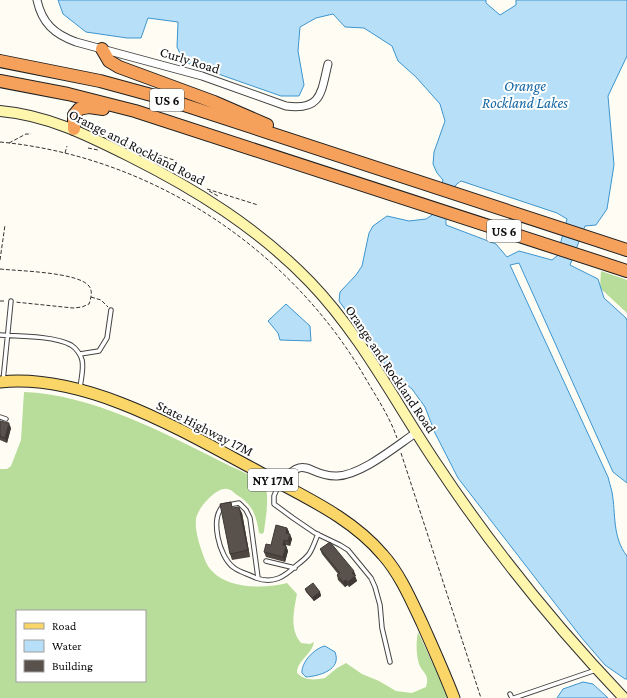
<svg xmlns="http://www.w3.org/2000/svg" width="627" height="698" font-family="'Crimson Pro',serif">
<rect width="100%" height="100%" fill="#fffdf3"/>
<!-- forest -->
<path fill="#b8dc9a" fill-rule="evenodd" d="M601 271 627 280V313L600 288Z
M24 392C91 394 167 434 226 464 236 469 259 478 265 487 270 496 265 522 264 532L262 534 259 533C256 515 253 505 237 495 234 493 231 489 227 489 216 487 197 509 196 519 195 529 198 540 201 549 204 557 206 565 212 571 228 589 265 589 287 583L297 594C294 610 289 629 301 643L310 644 314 642C312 655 297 660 297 673 305 681 315 680 325 678L337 668 346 663 362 674 379 681 396 691 412 693 426 687C430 674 423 674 419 664 416 654 416 642 418 632L439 677 447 698H0V469H7L11 466 21 440ZM17 611H145V681H17Z"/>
<!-- water -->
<path fill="#b7dff7" stroke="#3d95cf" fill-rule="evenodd" d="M58 0H486V3L500 15 516 5V0H627V56L608 96 614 165 607 209 596 225 585 226 570 265 598 279 604 298 626 318 627 321V483L613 472 519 263 510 265 608 477C609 482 611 487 612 492 616 514 612 537 627 556V679H625L605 665 581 637 458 478 435 433 425 407 412 389 390 371 339 301 340 292 356 275 362 266 369 233 373 226 387 216 409 221 426 219 432 215 443 180 437 173 433 164 434 152 445 121 440 104 416 77 398 61 392 46 364 28 345 27 333 14 316 18 300 27 298 51 304 85 299 96H281L184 62 177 47 178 22 148 18 141 38H127L86 32 63 14ZM461 181 557 213 567 219 557 256 552 260 519 251 507 257 496 244 446 225C445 218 451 191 456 185 457 183 459 183 461 181Z
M286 304 310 326 311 341 280 340 278 333 268 321Z
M325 646 335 652C342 670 319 676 306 677L302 673C301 662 315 648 325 646Z
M583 682 593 684 608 698H557L563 689Z"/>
<!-- pier -->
<path fill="#fffdf3" d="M440 182 457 188 448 219 431 213Z"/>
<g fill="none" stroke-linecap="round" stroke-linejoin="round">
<defs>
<path id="lane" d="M0 335C19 336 55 336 71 345 76 348 81 355 82 360 84 368 81 379 80 388
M80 354 99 351 107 338 111 310
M3 381 11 301
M0 417 6 419
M279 484 274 496V504L293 518 315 533 340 545 348 550 371 578 375 587 380 605 382 628 390 662
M266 561 295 568
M258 578 250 518 246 510 239 503 223 506C210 519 219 556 233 567 239 572 248 574 256 578 274 584 284 577 297 565 301 562 306 558 309 554 313 548 315 541 318 534
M510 694 512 698H514L596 670"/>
<path id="street" d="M37 0C42 23 54 34 76 42L202 76 286 106C322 111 321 92 328 64
M280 483C307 452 307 477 337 476 362 475 396 446 417 432"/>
<path id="secondary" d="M0 111C47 115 87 135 129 156 195 189 258 228 310 282 361 335 395 402 436 463 491 546 555 626 624 698"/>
<path id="primary" d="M0 382C88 373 186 433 261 473 304 497 351 517 383 555 400 574 411 600 422 623 433 648 444 672 454 698"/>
<path id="highway" d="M102 49 109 61 119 67 214 102 267 125
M0 61 100 81 166 99 627 250
M0 81 68 94 135 111 627 271
M74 129V115L79 109 89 107 103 109"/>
</defs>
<!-- lane casing -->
<use href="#lane" stroke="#434343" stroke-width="5.5"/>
<!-- street casing -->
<use href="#street" stroke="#434343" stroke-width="9"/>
<!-- secondary casing -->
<use href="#secondary" stroke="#323232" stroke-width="12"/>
<!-- primary casing -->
<use href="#primary" stroke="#212121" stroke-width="13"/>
<!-- highway casing -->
<use href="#highway" stroke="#212121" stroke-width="14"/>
<!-- path -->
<path stroke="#323232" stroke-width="1" stroke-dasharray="4 2" stroke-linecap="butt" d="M0 142C149 156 287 246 363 374 375 395 389 415 397 438
M9 143 26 134H31
M124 144 177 161 172 170
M88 148 98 150
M65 153 67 146
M207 189 258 205
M209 191 218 196
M0 260 5 225
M0 269C18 271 78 272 89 286 93 291 91 298 89 304L82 307 73 308 15 302
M91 297 101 300 108 307
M0 301H6
M401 453 481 698"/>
<!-- lane -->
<use href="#lane" stroke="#fff" stroke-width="3.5"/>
<!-- street -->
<use href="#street" stroke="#fff" stroke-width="7"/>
<!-- secondary -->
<use href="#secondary" stroke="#fff6ae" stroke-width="10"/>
<!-- primary -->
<use href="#primary" stroke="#fad669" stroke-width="11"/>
<!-- highway -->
<use href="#highway" stroke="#f6a15b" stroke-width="12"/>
</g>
<!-- wall -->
<path fill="#4d4641" d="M0 421 11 428 7 443 0 440Z
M233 508 242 513 250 557 232 560 230 554Z
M287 528 289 532V534L292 539 290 546 286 545V546L288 551 285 562 266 557 264 552Z
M320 549 356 576H355L357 581 349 587 348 585 345 587 338 580 337 575 338 574 322 554Z
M305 589 320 592 321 596 314 601 306 592Z"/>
<!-- shaded-wall -->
<path fill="#3e3935" d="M9 423 11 428 7 443 5 438Z
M239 507 242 513 250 557 248 550Z
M287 528 289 532 288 538 286 533Z
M290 534 292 539 290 546 288 541Z
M284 540 288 551 285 562 283 557V545Z
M354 571 356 576H355L357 581 349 587 348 582 352 573Z
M346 580 348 585 345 587 343 582Z
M320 592 321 596 314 601 312 598Z"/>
<!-- building -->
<path fill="#59514c" stroke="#3e3935" d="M0 421 9 423 5 438 0 436Z
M231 502 232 508 239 507 248 550 230 554 220 504Z
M276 525 287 528 286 533 290 534 288 541 284 540 283 545 286 546 283 557 264 552 266 544 271 545Z
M330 542 354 571 352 573 355 576 348 582 346 580 343 582 337 575 340 573 320 549Z
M313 583 320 592 312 598 305 589Z"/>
<g text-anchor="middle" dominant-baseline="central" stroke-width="4" stroke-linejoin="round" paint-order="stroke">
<!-- shield labels -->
<g fill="#fff" stroke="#585858" stroke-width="1">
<rect x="150" y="89" width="34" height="22" rx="3"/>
<rect x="487" y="220" width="34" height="22" rx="3"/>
<rect x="248" y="469" width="50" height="22" rx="3"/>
</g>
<g font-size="13" font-weight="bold" fill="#101010">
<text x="167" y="100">US 6</text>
<text x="504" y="231">US 6</text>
<text x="273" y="480">NY 17M</text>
</g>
<!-- street labels -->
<g font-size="14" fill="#101010" stroke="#fff">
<text transform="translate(190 60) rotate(17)">Curly Road</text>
<text transform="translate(137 147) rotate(27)">Orange and Rockland Road</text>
<text transform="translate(391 369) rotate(56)">Orange and Rockland Road</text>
<text transform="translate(205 428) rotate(27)">State Highway 17M</text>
</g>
<!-- water labels -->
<g font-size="15" font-style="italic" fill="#1667a5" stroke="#fff">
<text x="525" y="86">Orange<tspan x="525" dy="17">Rockland Lakes</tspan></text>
</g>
</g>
<!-- legend -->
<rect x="16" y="610" width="130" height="72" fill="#ffffff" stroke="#9f9f9f"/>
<rect x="24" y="623" width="20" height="6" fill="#fad669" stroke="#9f9f9f"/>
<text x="52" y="630" font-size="12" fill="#101010">Road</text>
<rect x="24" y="640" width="20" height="12" fill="#b7dff7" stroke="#9f9f9f"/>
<text x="52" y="650" font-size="12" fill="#101010">Water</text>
<rect x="24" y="660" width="20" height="12" fill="#59514c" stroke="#9f9f9f"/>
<text x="52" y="670" font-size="12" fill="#101010">Building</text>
</svg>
